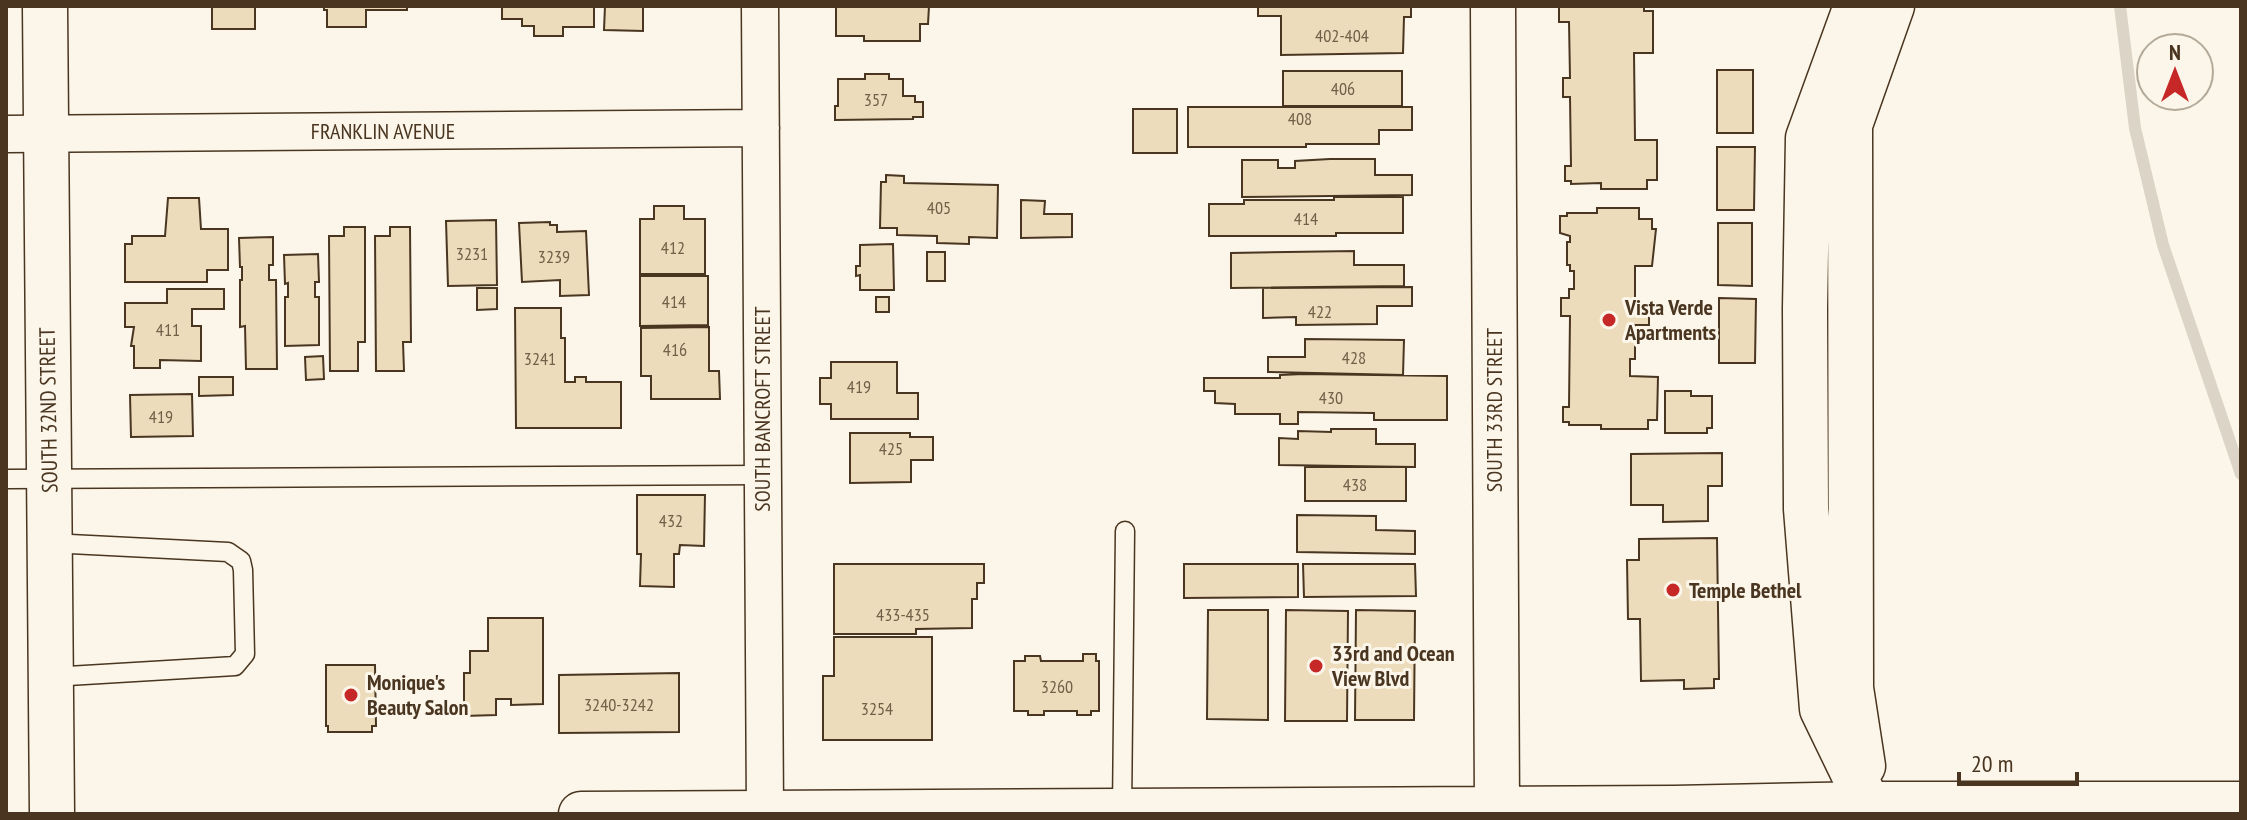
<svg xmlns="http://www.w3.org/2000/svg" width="2247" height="820" font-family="'PT Sans Narrow',sans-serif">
<rect width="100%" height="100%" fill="#fbf6e9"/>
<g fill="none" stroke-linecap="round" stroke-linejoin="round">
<!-- stream -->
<path stroke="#dcd4c6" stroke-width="12" d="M2120 6 2135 128 2163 245 2241 474"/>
</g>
<!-- building -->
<path fill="#ecdcbc" stroke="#4a3520" stroke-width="2" d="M212 6H255V29H212Z
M324 6H407V10H366V27H327V10H324Z
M502 6H594V27H563V36H534V26H522V19H502Z
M605 6H643V31L604 30Z
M836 6H929L928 24H920V41H864V36H836Z
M1258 6H1411V17H1404L1403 53 1281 55V16H1258Z
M1569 6H1644V11H1653V53H1634L1635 140H1657V180H1647V189H1601V183L1571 184V181H1565V166H1571L1570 97H1563V78H1570L1569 22H1559V7Z
M1717 70H1753V133H1717Z
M1283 71H1402V106H1283Z
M865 74H889V79H903V96H915V102H923V117H913V119L835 120V106H838V79H865Z
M1188 107H1412V130H1379V144H1306V147H1188Z
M1133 109H1177V153H1133Z
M1717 147H1755L1754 210H1717Z
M1330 159H1375V175H1412V195L1242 197V160H1278V168H1295V161Z
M886 175 904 176V183L998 185 997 238 969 237V244L937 243V236L897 235V228H880L881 182H886Z
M1334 197H1403V233H1336V236H1209V204H1244V200H1334Z
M168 198H199L201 229H228V270H207V282H125V244H132V236H165Z
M1021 200 1045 201 1044 214H1072V237L1021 238Z
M654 206H684V219H705V274H640V219H654Z
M1597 208H1639V219H1652V229H1656L1652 266H1635V310L1649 311V325H1635V359H1630V376L1658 377 1657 420H1648V429H1601V425H1569V422H1563V407H1569L1570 316H1561V298H1569V289H1574V271H1570V265H1567V242H1570V236L1560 233V216H1567V213H1597Z
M496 220 497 285 448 286 446 221Z
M550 222V225H557V232L586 231 589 295 560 296V280L522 282 519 223Z
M1718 223H1752V286L1718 285Z
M344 227H365V342H358V371H330L329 236H344Z
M390 227H410L411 342H403L404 371H376L375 236H390Z
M273 237V265H269V280H276L277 369H246L245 326 240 327V280H242V267H240L239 238Z
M893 244 894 290H860V275L856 276V266H860V245Z
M1354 251V265H1404V286L1231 288V253Z
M927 252H945V281H927Z
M318 254 319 282H315V297H319V345L285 346V297H288V283L285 284 284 255Z
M640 276H708V325L640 326Z
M1412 287V306H1377V324L1296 325V317L1263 318V288Z
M477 288H497V309L477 310Z
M167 289H224V309H192V326H201V361L160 360V368H134V346H131L134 327H125V303H167Z
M876 297H889V312H876Z
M1719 298 1756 299 1755 363H1719Z
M515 308H561V338H565V382H575V377H586V382H621V428H516Z
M709 327V371H719L720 399H651V376H641V328Z
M1305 339 1404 340 1403 375 1268 372V357H1305Z
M323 356 324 379 306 380 305 357Z
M831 362H897V393H918V419H831V404H820V378H831Z
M1304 374 1447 376V420H1374V413L1298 412V424H1280V414H1235V404L1215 403V391H1204V378H1280V375Z
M199 377H233V395L199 396Z
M1665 391H1691V396H1712V428H1707V433H1665Z
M192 394 193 436 131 437 130 395Z
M1331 429H1376V444H1415V467L1279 465V438L1298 439V431L1331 432Z
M850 433H910V437H933V460H911V482L850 483Z
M1722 453V486H1708V521L1663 522V505H1631V454Z
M1305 467H1406V501H1305Z
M637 495H705L704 546 680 545 679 554H674V587L640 586 641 554H637Z
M1297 515 1376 516V530L1415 531V554L1297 552Z
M1717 538 1719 679H1714V688L1684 689V680L1641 681 1640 619H1628L1627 560H1639V539Z
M834 564H984V583H977V599H972V628L916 629V634H834Z
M1184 564H1298V597L1184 598Z
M1303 564H1415L1416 596 1304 597Z
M1208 610H1268V720L1207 719Z
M1286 610 1348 611 1347 721H1285Z
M1356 610 1415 611 1414 720H1355Z
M488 618H543V704L511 705V699H496V715L464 716V673H470V651H488Z
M834 637H932V740H823V676H834Z
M1083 654H1096V661H1099V711H1091V715H1077V711H1044V715H1028V711H1014V661H1025V656H1040L1041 661H1083Z
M326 665H375L376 726H372V732H328V726H326Z
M679 673V732L559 733V675Z"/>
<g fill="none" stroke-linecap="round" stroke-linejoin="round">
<defs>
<path id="lane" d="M6 479 763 475
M50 543 228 552 241 561 243 570 245 654 235 666 51 677
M1122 811 1125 531"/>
<path id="street" d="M760 6 765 813
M6 134 761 128"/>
<path id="secondary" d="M45 6 52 814
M1493 6 1497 809
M581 814 1674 808 1868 804H2241"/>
<path id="highway" d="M1856 6 1808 138 1805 309 1806 509 1822 709 1868 804
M1863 766 1851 688 1850 125 1892 6"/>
</defs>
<!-- lane casing -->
<use href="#lane" stroke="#4a3520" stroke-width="21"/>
<!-- street casing -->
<use href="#street" stroke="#4a3520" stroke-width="39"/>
<!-- secondary casing -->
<use href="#secondary" stroke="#4a3520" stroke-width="47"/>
<!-- highway casing -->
<use href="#highway" stroke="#4a3520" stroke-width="47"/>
<!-- lane -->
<use href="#lane" stroke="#fbf6e9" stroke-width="18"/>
<!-- street -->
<use href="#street" stroke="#fbf6e9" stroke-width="36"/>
<!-- secondary -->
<use href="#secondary" stroke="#fbf6e9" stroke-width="44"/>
<!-- highway -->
<use href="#highway" stroke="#fbf6e9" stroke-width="44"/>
</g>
<!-- markers -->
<g fill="#c62828" stroke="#fbf6e9" stroke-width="3">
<circle cx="1609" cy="320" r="8"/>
<circle cx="1673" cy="590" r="8"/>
<circle cx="1316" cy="666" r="8"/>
<circle cx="351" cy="695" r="8"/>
</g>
<g text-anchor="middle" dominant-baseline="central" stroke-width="6" stroke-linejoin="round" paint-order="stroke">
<!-- number labels -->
<g font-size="18" fill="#725f47">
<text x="1342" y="35">402-404</text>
<text x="1343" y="88">406</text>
<text x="876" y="99">357</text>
<text x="1300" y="118">408</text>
<text x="939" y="207">405</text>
<text x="1306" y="218">414</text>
<text x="673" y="247">412</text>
<text x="472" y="253">3231</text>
<text x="554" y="256">3239</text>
<text x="674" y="301">414</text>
<text x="1320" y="311">422</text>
<text x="168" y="329">411</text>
<text x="675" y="349">416</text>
<text x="1354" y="357">428</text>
<text x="540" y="358">3241</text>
<text x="859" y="386">419</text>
<text x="1331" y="397">430</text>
<text x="161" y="416">419</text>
<text x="891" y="448">425</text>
<text x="1355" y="484">438</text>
<text x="671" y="520">432</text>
<text x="903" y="614">433-435</text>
<text x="1057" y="686">3260</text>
<text x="619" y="704">3240-3242</text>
<text x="877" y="708">3254</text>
</g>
<!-- street labels -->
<g font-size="22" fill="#4a3520" stroke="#fbf6e9">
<text x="383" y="131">FRANKLIN AVENUE</text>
<text transform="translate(762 409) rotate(-90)">SOUTH BANCROFT STREET</text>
<text transform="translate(48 410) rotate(-91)">SOUTH 32ND STREET</text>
<text transform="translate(1494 410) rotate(-90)">SOUTH 33RD STREET</text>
</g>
<!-- poi labels -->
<g font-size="22" font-weight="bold" fill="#4a3520" stroke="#fbf6e9" text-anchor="start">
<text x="1625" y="307">Vista Verde<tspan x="1625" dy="25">Apartments</tspan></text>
<text x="1689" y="590">Temple Bethel</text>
<text x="1332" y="653">33rd and Ocean<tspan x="1332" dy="25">View Blvd</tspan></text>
<text x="367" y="682">Monique's<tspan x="367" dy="25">Beauty Salon</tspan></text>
</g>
</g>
<!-- border -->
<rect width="2247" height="820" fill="none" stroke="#4a3520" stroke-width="16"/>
<!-- north arrow -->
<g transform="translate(2175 72)"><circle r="38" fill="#fbf6e9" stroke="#b4a999" stroke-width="2"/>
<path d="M0-6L14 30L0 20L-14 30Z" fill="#c62828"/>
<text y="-12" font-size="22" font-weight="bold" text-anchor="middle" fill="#4a3520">N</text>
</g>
<!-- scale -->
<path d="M1959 772v12h118v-12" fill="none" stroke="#4a3520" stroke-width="4"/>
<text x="1971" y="772" font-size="24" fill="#4a3520" stroke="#fbf6e9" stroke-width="6" paint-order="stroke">20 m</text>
</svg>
